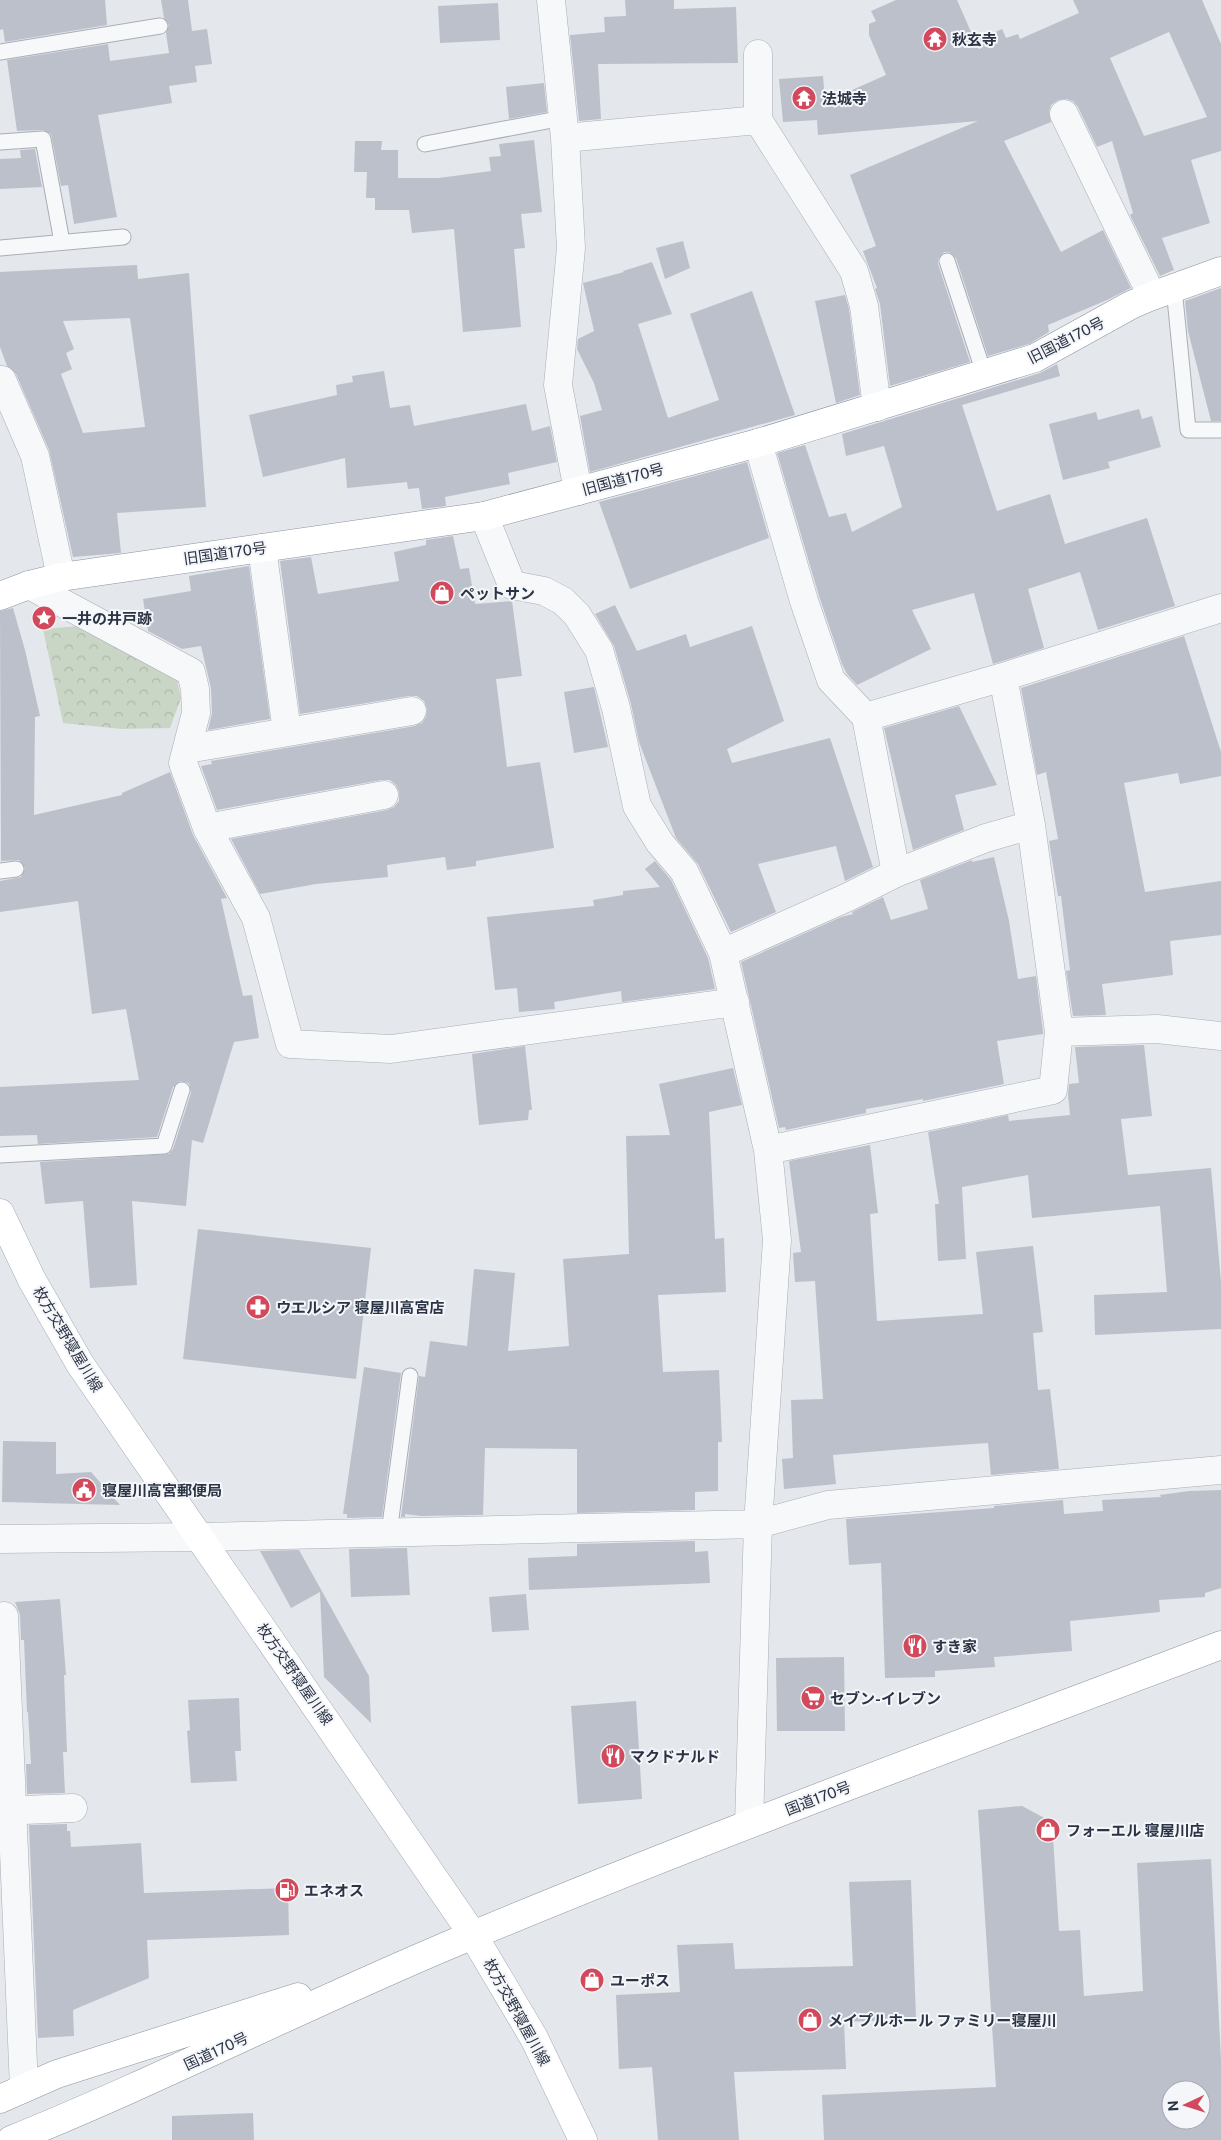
<svg xmlns="http://www.w3.org/2000/svg" width="1221" height="2140" font-family="'Public Sans','Noto Sans JP',sans-serif">
<defs>
<pattern id="forest-crowns" width="20" height="18" patternUnits="userSpaceOnUse" patternTransform="scale(1.25)"><rect width="20" height="18" fill="#c9d6c5"/><path d="M2 6a3 3 0 1 1 6 0M12 15a3 3 0 1 1 6 0" fill="none" stroke="#adb8ab"/></pattern>
</defs>
<rect width="100%" height="100%" fill="#e4e7ec"/>
<!-- forest -->
<path fill="url(#forest-crowns)" d="M79 626 163 665 177 680 181 698 170 728 122 729 63 723 43 629Z"/>
<!-- building -->
<path fill="#bbc0ca" fill-rule="evenodd" d="M0 0H105L107 25 5 42 3 29 0 30Z
M161 0H188L192 31 207 29 212 64 195 66 197 82 169 86 172 103 98 115 117 217 74 224 68 185 61 186 51 134 43 130 17 131 7 60 108 44 110 61 169 53 166 33 169 25 164 18Z
M625 0H674V9L736 7 738 63 598 64 601 119 579 121 570 35 605 32 604 17 626 16Z
M896 0H957L975 41 1002 29 1006 38 1018 34 1020 39 1079 13 1073 0H1202L1221 44V151L1191 160 1210 223 1162 238 1174 270 1160 276 1130 215 1133 213 1112 141 1097 147 1078 107 1073 101 1066 99 1058 100 1051 105 1049 112 1051 122 1004 141 1061 252 1103 230 1131 288 1107 300 1048 325 1049 332 1029 344 988 356 956 258 949 252H944L938 259V264L970 362 890 386 880 304 875 289 877 288 863 251 876 246 850 175 978 121 818 135 817 120 783 122 779 79 823 76 825 102 886 75 869 35V24L876 21 871 11ZM1169 32 1207 117 1144 136 1110 58Z
M498 3 500 40 440 43 438 6Z
M544 83 547 112 509 119 506 87Z
M534 140 542 212 521 214 525 248 514 249 521 327 463 332 454 229 412 233 409 210H375V198H366L367 172H354L355 141H382L381 150H398V178H439L491 171 489 157 501 156 499 144Z
M35 149 42 187 0 189V159L21 158 20 150Z
M683 241 690 268 665 279 656 248Z
M652 262 672 314 638 324 668 418 719 400 690 314 752 291 795 415 590 472 580 416 602 410 594 383 577 349 578 339 594 331 583 283 624 272 623 271Z
M137 265 138 279 189 273 206 507 117 513 121 553 73 557 49 450 16 374 7 366 0 347V272ZM130 318 145 427 83 433 61 374 72 369 66 353 74 349 63 321Z
M1221 288V421H1211L1188 331 1185 301Z
M845 295 849 309 860 395 836 403 815 301Z
M1057 364 1060 376 962 405 997 511 1050 494 1065 544 1147 518 1175 606 1098 630 1080 572 1028 589 1044 648 993 664 974 593 912 610 931 649 857 685 847 674 842 664 819 596 777 453 805 445 829 517 846 513 852 532 902 507 884 446 846 456 842 434 1040 373Z
M384 371 390 408 410 405 414 426 526 404 532 431 550 426 557 462 508 473 510 484 445 497 446 506 422 509 419 488 408 489 407 482 347 488 345 458 263 477 249 415 337 395 336 385 353 382 352 376Z
M1139 409 1142 419 1152 416 1161 447 1108 462 1110 468 1063 480 1049 424 1096 412 1098 420Z
M747 462 769 538 630 589 599 502Z
M453 536 460 569 469 568 475 604 512 601 522 676 496 679 507 767 540 762 554 848 476 861V866L447 870 445 857 387 865 388 877 316 884 260 894 231 839 387 810 394 807 399 801V792L396 785 390 780H381L217 810 201 766 212 764 211 761 415 726 422 723 426 717 427 709 424 701 417 696H409L300 714 280 561 311 557 318 594 399 581 394 552 426 545V540Z
M249 566 270 719 208 730 212 713 211 688 201 646 182 649 148 631 143 599 191 591 189 576Z
M615 605 637 651 686 634 690 647 752 626 784 721 727 749 732 763 830 738 873 867 845 881 836 846 758 864 776 912 731 932 698 864 676 838 639 742 631 704 614 646 595 614Z
M13 608 25 650 40 716 35 717 34 815 122 795V793L170 772 193 835 227 898 221 899 243 996 252 995 259 1038 234 1042 203 1143 192 1140 186 1206 132 1201 137 1285 90 1288 83 1201 45 1204 40 1162 169 1154 173 1149 191 1093 189 1083 180 1081 173 1087 157 1137 38 1144 37 1135 0 1136V1087L139 1080 126 1009 92 1014 78 901 0 912V881L21 877 25 868 19 860 1 861 0 611Z
M1184 636 1221 752V776L1180 784 1178 773 1124 783 1145 892 1221 881V935L1170 941 1173 975 1102 984 1106 1015 1073 1016 1066 971 1070 970 1061 896H1058L1049 841 1058 839 1046 772 1037 775 1021 688Z
M594 687 608 747 574 753 564 692Z
M959 706 997 785 955 795 964 830 913 850 884 728Z
M994 857 1009 921 1018 979 1036 976 1043 1032V1034L997 1041 1004 1084 923 1101V1099L866 1109V1113L786 1130 785 1127 779 1128 741 962 841 917 853 914 852 912 883 897 891 920 928 909 920 880 972 860V862Z
M655 861 671 880 708 958 715 989 622 1002 621 991 554 1002 555 1009 519 1012 517 988 495 990 487 917 594 906 593 900 623 895V891L660 887 645 869Z
M1144 1045 1152 1116 1121 1119 1128 1175 1211 1168 1221 1282V1329L1095 1335 1094 1295 1167 1292 1160 1206 1032 1218 1028 1175 962 1187 966 1259 938 1261 935 1204H939L928 1132 1008 1115 1009 1121 1070 1115 1068 1094 1069 1084 1079 1083 1075 1047Z
M525 1046 532 1110H529L528 1120 479 1125 472 1054Z
M733 1068 742 1105 709 1112 715 1239 724 1238 726 1292 658 1295 663 1372 719 1370 722 1442H718V1491L695 1492V1510L577 1513V1449L485 1448 483 1515 421 1516 405 1514V1517H401L419 1376 425 1377 430 1341 467 1346 474 1269 515 1273 508 1351 569 1346 563 1259 629 1254 626 1136 670 1135 659 1084Z
M870 1145 878 1213 870 1214 877 1321 983 1314 976 1252 1033 1246 1043 1332 1033 1333 1038 1390 1050 1389 1059 1469 991 1475 988 1443 917 1448 833 1455 836 1484 784 1489 782 1459 793 1458 791 1400 823 1399 815 1281 795 1282 793 1253 801 1252 789 1161Z
M198 1229 371 1248 356 1379 183 1359Z
M364 1367 401 1373 382 1517 347 1518V1514H343Z
M3 1441 56 1442V1474L91 1472 120 1505 2 1502Z
M1221 1490V1588L1205 1593V1597L1159 1600 1160 1612 1070 1621 1072 1651 994 1657 995 1667 935 1671V1677L885 1678 881 1563 849 1565 846 1519 994 1508V1506L1063 1500 1064 1514 1103 1511 1102 1500 1161 1497 1160 1495 1189 1491Z
M695 1541V1552L708 1551 710 1583 529 1590 528 1558 577 1556V1544Z
M407 1548 410 1595 351 1597 349 1549Z
M299 1550 369 1676 371 1723 324 1677 320 1592 291 1608 260 1551Z
M526 1594 529 1630 492 1632 489 1597Z
M60 1599 66 1675H64L67 1752H63L65 1793 27 1794 26 1764H31L28 1712H27L24 1640H21L20 1615 15 1602Z
M844 1657 845 1731H777L776 1658Z
M239 1698 241 1751H235L237 1781 191 1783 187 1731 190 1730 188 1700Z
M636 1701 642 1799 578 1804 571 1706Z
M1022 1806 1052 1822 1059 1931 1080 1930 1084 1996 1143 1991 1137 1863 1211 1859 1221 2060V2140H824L822 2095 996 2087 978 1810ZM1171 2090H1201V2120H1171Z
M67 1824V1831H70L71 1847 141 1843 144 1893 288 1888 289 1935 147 1940 149 1978 73 2010 74 2036 38 2038 29 1825Z
M911 1880 916 2019 844 2022 846 2069 734 2072 739 2140H658L652 2067 619 2069 616 1995 680 1992 677 1945 733 1943 735 1969 853 1966 849 1882Z
M253 2113 254 2140H172V2116Z"/>
<g fill="none" stroke-linecap="round" stroke-linejoin="round">
<defs>
<path id="lane" d="M0 52 160 26
M0 142 43 139 62 242
M425 144 563 118
M0 248 123 237
M947 261 984 373
M1174 288 1188 430H1221
M0 871 16 869
M0 1155 164 1146 182 1090
M389 1533 410 1376"/>
<path id="street" d="M551 0 565 138 571 248 558 385 578 491
M758 54V120L854 271 864 306 877 407
M1064 114 1152 296
M565 138 758 120
M2 380 35 456 61 577
M758 443 804 601 831 680 866 717
M484 516 512 585 544 591 563 601 577 615 599 650 616 708 637 806 660 843 684 871 723 953 768 1150 777 1240 758 1524 749 1824
M262 548 287 732
M29 585 191 672 195 689 196 713 183 763 207 828 256 918 290 1044 391 1049 735 1002
M187 749 412 711
M1031 825 1059 1032 1157 1029 1221 1036
M207 828 384 795
M896 873 866 717 1003 677 1221 608
M723 953 848 897 896 873 986 838 1031 825 1003 677
M768 1150 1053 1090 1059 1032
M0 1539 200 1537 758 1524 828 1505 1221 1470
M4 1616 24 2088
M0 1811 73 1808"/>
<path id="primary" d="M0 1213 32 1280 80 1364 473 1935 534 2038 583 2140"/>
<path id="highway" d="M0 596 29 585 61 577 484 516 578 491 758 443 1035 358 1131 305 1152 296 1221 271
M0 2099 57 2074 298 1997
M11 2140C167 2077 317 1999 473 1935 720 1832 971 1740 1221 1645"/>
</defs>
<!-- lane casing -->
<use href="#lane" stroke="#a9aeb7" stroke-width="17"/>
<!-- street casing -->
<use href="#street" stroke="#a9aeb7" stroke-width="29"/>
<!-- primary casing -->
<use href="#primary" stroke="#a3abb8" stroke-width="29"/>
<!-- highway casing -->
<use href="#highway" stroke="#8b94a3" stroke-width="29"/>
<!-- lane -->
<use href="#lane" stroke="#f7f8fa" stroke-width="15"/>
<!-- street -->
<use href="#street" stroke="#f7f8fa" stroke-width="28"/>
<!-- primary -->
<use href="#primary" stroke="#fff" stroke-width="28"/>
<!-- highway -->
<use href="#highway" stroke="#fff" stroke-width="28"/>
</g>
<!-- icons -->
<defs>
<symbol id="temple-disc" viewBox="-11 -11 22 22"><circle r="9.5" fill="#d1495b" stroke="#f4f6f9"/><path d="M0-6L5-2H3V0L6.5 2.5H4V6H1.5V3h-3V6H-4V2.5H-6.5L-3 0V-2H-5Z" fill="#fff"/></symbol>
<symbol id="shop-disc" viewBox="-11 -11 22 22"><circle r="9.5" fill="#d1495b" stroke="#f4f6f9"/><path d="M-5-2.5h2.3a2.7 3.5 0 0 1 5.4 0H5L5.5 6h-11ZM-1.5-2.5h3a1.5 2.3 0 0 0-3 0Z" fill="#fff"/></symbol>
<symbol id="sight-disc" viewBox="-11 -11 22 22"><circle r="9.5" fill="#d1495b" stroke="#f4f6f9"/><path d="M0-6L1.8-2.2L6-1.7L2.9 1.2L3.7 5.4L0 3.3L-3.7 5.4L-2.9 1.2L-6-1.7L-1.8-2.2Z" fill="#fff"/></symbol>
<symbol id="pharmacy-disc" viewBox="-11 -11 22 22"><circle r="9.5" fill="#d1495b" stroke="#f4f6f9"/><path d="M-2-6h4v4h4v4h-4v4h-4v-4h-4v-4h4Z" fill="#fff"/></symbol>
<symbol id="civic-disc" viewBox="-11 -11 22 22"><circle r="9.5" fill="#d1495b" stroke="#f4f6f9"/><path d="M-.6-6.5H3V-4.5H.6V-3L4-1V1h2V6H-6V1h2V-1L-.6-3ZM-1.2 2.5V6h2.4V2.5Z" fill="#fff"/></symbol>
<symbol id="restaurant-disc" viewBox="-11 -11 22 22"><circle r="9.5" fill="#d1495b" stroke="#f4f6f9"/><path d="M-5-6h1v4h1v-4h1v4h1v-4h1v5L-1.5 .5V6h-2V.5L-5-1ZM5-6V6H3V1.5H1.5Q1.5-4 5-6Z" fill="#fff"/></symbol>
<symbol id="supermarket-disc" viewBox="-11 -11 22 22"><circle r="9.5" fill="#d1495b" stroke="#f4f6f9"/><path d="M-6-5.5h2.5l.6 2H6L4.5 2H-2.5L-4.4-4H-6ZM-1.5 3.2a1.3 1.3 0 1 0 .1 0ZM3 3.2a1.3 1.3 0 1 0 .1 0Z" fill="#fff"/></symbol>
<symbol id="fuel-disc" viewBox="-11 -11 22 22"><circle r="9.5" fill="#d1495b" stroke="#f4f6f9"/><path d="M-5.5-6h7V0h2V4h1.3V-2.5L3-4.5l.8-.8L6-3V5H2.5V1h-1V6h-7ZM-4.2-4.7v3.2H.2V-4.7Z" fill="#fff"/></symbol>
</defs>
<g fill-rule="evenodd">
<use href="#temple-disc" x="921" y="25" width="28" height="28"/>
<use href="#temple-disc" x="790" y="84" width="28" height="28"/>
<use href="#shop-disc" x="428" y="579" width="28" height="28"/>
<use href="#sight-disc" x="30" y="604" width="28" height="28"/>
<use href="#pharmacy-disc" x="244" y="1293" width="28" height="28"/>
<use href="#civic-disc" x="70" y="1476" width="28" height="28"/>
<use href="#restaurant-disc" x="901" y="1632" width="28" height="28"/>
<use href="#supermarket-disc" x="799" y="1684" width="28" height="28"/>
<use href="#restaurant-disc" x="599" y="1742" width="28" height="28"/>
<use href="#shop-disc" x="1034" y="1816" width="28" height="28"/>
<use href="#fuel-disc" x="273" y="1876" width="28" height="28"/>
<use href="#shop-disc" x="578" y="1966" width="28" height="28"/>
<use href="#shop-disc" x="796" y="2006" width="28" height="28"/>
</g>
<g text-anchor="middle" dominant-baseline="central" stroke-width="4" stroke-linejoin="round" paint-order="stroke">
<!-- poi labels -->
<g font-size="15" font-weight="bold" fill="#2b3445" stroke="#f4f6f9" text-anchor="start">
<text x="952" y="39">秋玄寺</text>
<text x="822" y="98">法城寺</text>
<text x="460" y="593">ペットサン</text>
<text x="62" y="618">一井の井戸跡</text>
<text x="276" y="1307">ウエルシア 寝屋川高宮店</text>
<text x="102" y="1490">寝屋川高宮郵便局</text>
<text x="932" y="1646">すき家</text>
<text x="830" y="1698">セブン-イレブン</text>
<text x="630" y="1756">マクドナルド</text>
<text x="1066" y="1830">フォーエル 寝屋川店</text>
<text x="304" y="1890">エネオス</text>
<text x="610" y="1980">ユーポス</text>
<text x="828" y="2020">メイプルホール ファミリー寝屋川</text>
</g>
<!-- street labels -->
<g font-size="15" fill="#2b3445" stroke="#f4f6f9">
<text transform="translate(1066 340) rotate(-27)">旧国道170号</text>
<text transform="translate(623 479) rotate(-15)">旧国道170号</text>
<text transform="translate(225 553) rotate(-8)">旧国道170号</text>
<text transform="translate(68 1339) rotate(59)">枚方交野寝屋川線</text>
<text transform="translate(295 1674) rotate(55)">枚方交野寝屋川線</text>
<text transform="translate(818 1798) rotate(-21)">国道170号</text>
<text transform="translate(517 2012) rotate(61)">枚方交野寝屋川線</text>
<text transform="translate(216 2051) rotate(-25)">国道170号</text>
</g>
</g>
<!-- north arrow -->
<g transform="translate(1186 2105) rotate(266)"><circle r="24" fill="#f4f6f9" stroke="#a4a8b1"/>
<path d="M0-4L9 19L0 12L-9 19Z" fill="#d1495b"/>
<text y="-8" font-size="14" font-weight="bold" text-anchor="middle" fill="#2b3445">N</text>
</g>
</svg>
